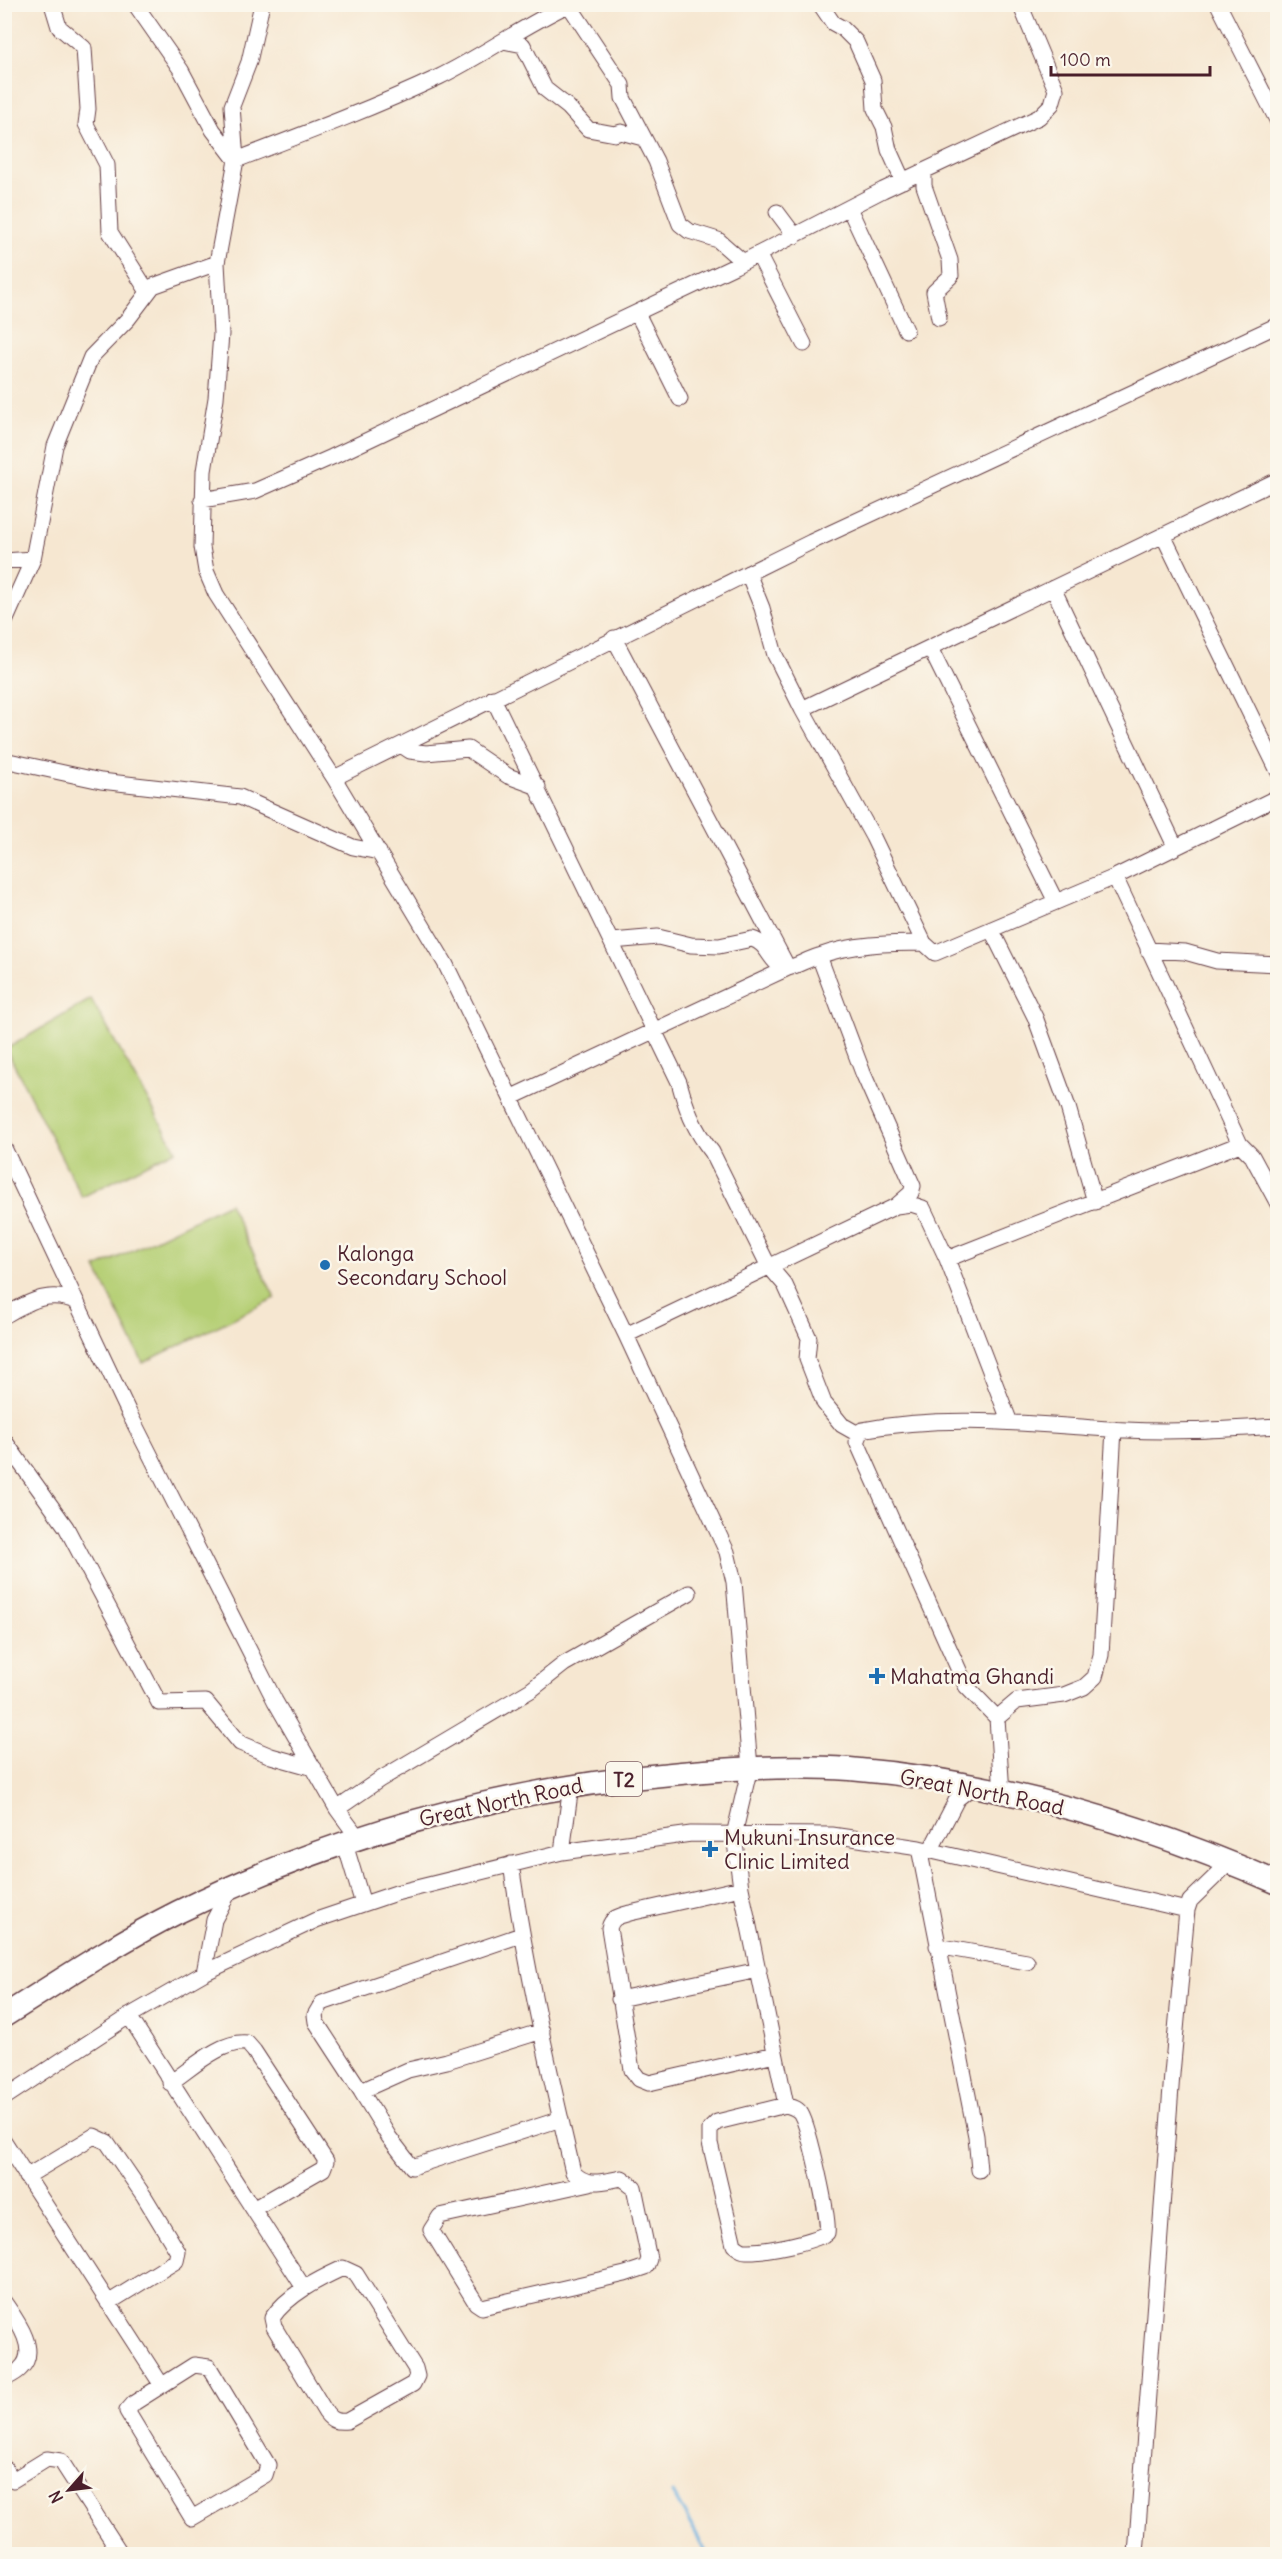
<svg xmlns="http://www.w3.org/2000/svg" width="1282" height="2559" font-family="Delius,sans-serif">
<rect width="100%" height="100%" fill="#fbf7ec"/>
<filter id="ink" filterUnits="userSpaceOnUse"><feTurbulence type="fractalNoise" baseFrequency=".0167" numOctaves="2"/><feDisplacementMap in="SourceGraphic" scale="12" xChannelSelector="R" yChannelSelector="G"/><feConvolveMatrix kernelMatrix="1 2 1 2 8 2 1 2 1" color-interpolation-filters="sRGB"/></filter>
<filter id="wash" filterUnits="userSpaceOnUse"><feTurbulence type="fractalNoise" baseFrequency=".008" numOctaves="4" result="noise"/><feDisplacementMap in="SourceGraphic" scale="24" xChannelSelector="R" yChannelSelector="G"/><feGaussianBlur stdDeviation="1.35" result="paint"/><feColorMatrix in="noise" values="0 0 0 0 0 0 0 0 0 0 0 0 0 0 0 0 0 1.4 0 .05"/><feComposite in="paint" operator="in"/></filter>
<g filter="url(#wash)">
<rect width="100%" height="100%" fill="#f6e7d1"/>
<!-- green -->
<path fill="#b5cf74" stroke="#807750" stroke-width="1.5" d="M91 999 176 1150 82 1197 6 1049Z
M229 1203 275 1298 143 1363 96 1268Z"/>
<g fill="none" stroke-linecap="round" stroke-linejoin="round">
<!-- stream -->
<path stroke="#6ab0e0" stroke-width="3" d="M673 2493 707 2554"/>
</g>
</g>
<g filter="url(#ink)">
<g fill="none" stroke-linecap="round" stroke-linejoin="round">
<defs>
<path id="minor" d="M52 4 59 27 84 48 88 109 86 124 107 165 110 232 148 292
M135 4 181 70 213 130 236 160C304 134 373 108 439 77 484 55 524 25 570 4
M262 4 249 62 232 106 236 160 217 263 221 334 216 398 204 471 202 547 206 571 216 594 334 778 445 963 626 1335 727 1552 734 1582 750 1767 734 1835 741 1888 786 2105 717 2122 710 2129V2143L734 2245C738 2248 741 2251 746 2251 764 2252 812 2242 827 2233 830 2220 809 2127 801 2114 798 2108 792 2107 786 2105
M820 4 833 23 842 28 856 42 873 80 875 109 884 127 889 150 903 181
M1218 4 1278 122
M569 5 622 85 623 98 656 161 680 224 689 231 718 240 743 262
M503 41 523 45 545 89 568 107 588 129 615 134 621 132 643 138
M924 171V186L950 260 951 276 934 292 939 318
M849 208 906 330
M777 212 795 236
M758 254 804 344
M637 313 680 399
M202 500 255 491 332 457 735 266 883 190 1039 117 1052 104 1056 90 1020 4
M1163 535 1278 771
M4 561 33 559
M748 573 762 608 775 655 802 709 873 837 924 943 935 953 1115 877 1278 797
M1053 588 1175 846
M4 624 33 559 55 446 91 357 128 319 153 286 217 263
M930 648 1056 902
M493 698 679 1082C686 1108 694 1130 712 1152L768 1265 785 1285 809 1338 807 1359 824 1403 842 1425 858 1434
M802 709 1278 480
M401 745 410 751 426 753 468 749 508 776 538 787
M4 760 101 781 240 797 353 847 379 852
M334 778 811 542 1278 325
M1115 877 1240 1144 1252 1156 1278 1204
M992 931 1035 1017 1068 1107 1095 1202
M612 941 658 937 691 945 719 946 752 939C770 944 769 966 788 968 799 965 808 959 819 956 851 944 890 943 924 943
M1148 950 1185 952 1217 961 1278 964
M819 956 863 1073 913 1186 911 1193 896 1206
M512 1097 788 968 614 638
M4 1148 129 1413 275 1701 337 1809 359 1839
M4 1316C29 1302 49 1289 77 1302
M626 1335 896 1206 911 1204 923 1208 947 1259
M1009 1420 947 1259 1240 1144
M4 1440 66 1527 159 1703 206 1702 240 1743 271 1756 314 1768
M997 1718 1017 1701 1064 1695 1084 1687 1095 1677 1101 1655 1114 1429
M1002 1793 997 1718 966 1686 857 1442 862 1430C951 1413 1037 1425 1126 1430 1177 1433 1227 1429 1278 1426
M337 1809 379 1780 531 1690 564 1664 689 1593
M345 1844 363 1904
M919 1848 976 2136 979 2170
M930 1851 957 1799 972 1787
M562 1852 571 1786
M511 1864C526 1968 549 2070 573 2172 586 2188 604 2181 622 2178L634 2187 649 2259 646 2267 625 2274 482 2307 476 2303 431 2230 440 2216 590 2183
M741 1888 630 1913C619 1916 612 1917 609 1928L632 2070 639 2079 649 2083 775 2054
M521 1935 322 2003 315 2015 316 2022 361 2091 408 2070 447 2061 542 2031
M937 1946 1027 1962
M204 1973 214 1920 231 1888
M619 1999 759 1970
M129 2016 304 2288
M170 2083C191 2069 221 2040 247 2043L254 2051 326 2161 323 2169 253 2209
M361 2091 389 2137 412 2167 561 2119
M4 2098 129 2016 204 1973 316 1920 396 1893 562 1852 691 1834 832 1835 919 1848 1187 1910 1190 1901 1230 1862
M4 2141 161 2384
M26 2177 94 2136 107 2142 144 2196 178 2252 176 2261 108 2303
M343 2268 356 2274 415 2368 417 2376 413 2384 347 2421C337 2422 332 2421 326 2413L274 2327 272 2318C287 2295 319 2279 343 2268Z
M4 2302C15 2318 40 2350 21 2368 17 2373 10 2376 4 2379
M194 2365 209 2367 268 2465 265 2475 192 2518 127 2411 134 2403Z
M4 2467 13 2480 47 2459 61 2461 121 2554
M4 2552 6 2554
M1136 2554 1172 2074 1187 1910"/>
<path id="highway" d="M4 2016C61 1980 118 1942 178 1912 336 1834 506 1788 681 1773 737 1768 793 1765 850 1769 998 1781 1142 1823 1278 1883"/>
</defs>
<!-- minor casing -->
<use href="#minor" stroke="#643d44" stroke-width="17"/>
<!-- highway casing -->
<use href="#highway" stroke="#643d44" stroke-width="25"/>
<!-- minor -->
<use href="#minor" stroke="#fff" stroke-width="15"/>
<!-- highway -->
<use href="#highway" stroke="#fff" stroke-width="22"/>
</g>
</g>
<!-- markers -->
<g fill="#1f6fb2" stroke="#fbf7ec" stroke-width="2">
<circle cx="325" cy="1265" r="6"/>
<path d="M874 1667h6v6h6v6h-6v6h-6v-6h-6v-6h6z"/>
<path d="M707 1840h6v6h6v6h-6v6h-6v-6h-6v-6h6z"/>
</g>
<g text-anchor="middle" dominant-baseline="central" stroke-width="5" stroke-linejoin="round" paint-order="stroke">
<!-- shield labels -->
<rect fill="#fbf7ec" stroke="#7f6065" stroke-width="1.5" x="606" y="1762" width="36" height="34" rx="4.5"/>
<g font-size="20" font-weight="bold" fill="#4a1f2b">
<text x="624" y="1779">T2</text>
</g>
<!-- poi labels -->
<g font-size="21" fill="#4a1f2b" stroke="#fbf7ec" text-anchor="start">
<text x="337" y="1253">Kalonga<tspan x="337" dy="24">Secondary School</tspan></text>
<text x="890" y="1676">Mahatma Ghandi</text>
<text x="724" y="1837">Mukuni Insurance<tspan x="724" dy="24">Clinic Limited</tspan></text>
</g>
<!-- street labels -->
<g font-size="21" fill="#4a1f2b" stroke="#fbf7ec">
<text transform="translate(982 1792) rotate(11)">Great North Road</text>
<text transform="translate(501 1802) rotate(-12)">Great North Road</text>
</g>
</g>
<!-- margin -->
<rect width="1282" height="2559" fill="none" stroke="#fbf7ec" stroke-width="24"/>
<!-- north arrow -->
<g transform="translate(69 2490) rotate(242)" stroke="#fbf7ec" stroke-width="4.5" paint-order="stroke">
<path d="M0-4.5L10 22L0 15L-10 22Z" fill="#4a1f2b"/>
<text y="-9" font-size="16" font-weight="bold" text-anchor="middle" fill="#4a1f2b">N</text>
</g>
<!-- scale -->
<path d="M1051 66v9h159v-9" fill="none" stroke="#4a1f2b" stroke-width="3"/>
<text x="1060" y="66" font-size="18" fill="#4a1f2b" stroke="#fbf7ec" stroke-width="4.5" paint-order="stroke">100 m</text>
</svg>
